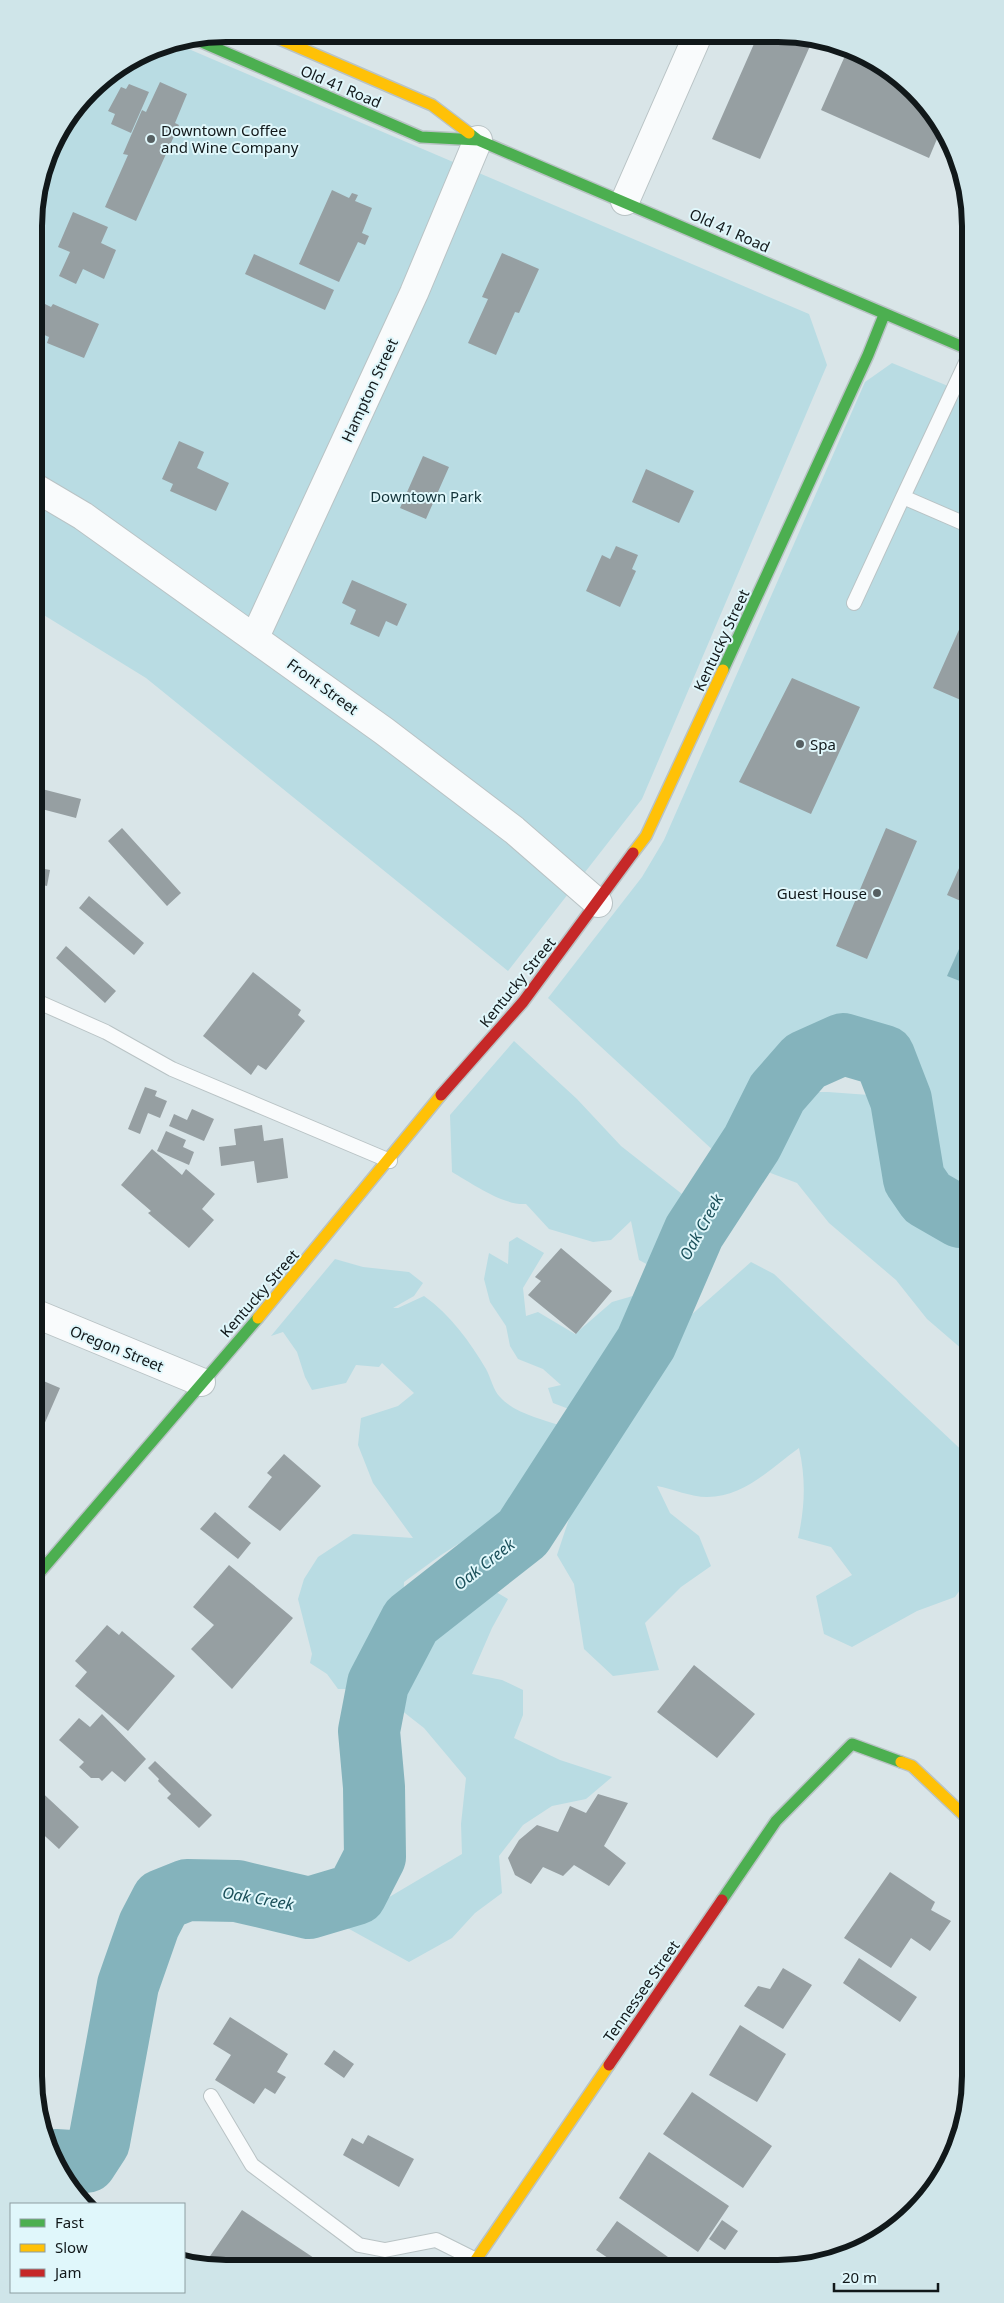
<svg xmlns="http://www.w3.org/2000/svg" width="1004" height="2303" font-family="'Noto Sans',sans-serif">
<rect width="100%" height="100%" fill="#d9e5e8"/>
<!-- green -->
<path fill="#b9dce3" d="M177 44 809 314 827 365 642 799 508 971 146 678 34 609V213L53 141 99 82 153 48Z
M892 363 970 395V1207L959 1205 933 1192 925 1177 912 1101 892 1050 839 1035 801 1051 767 1092 729 1165 548 998 642 877 664 840 865 382Z
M514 1041 577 1099 621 1146 682 1194 665 1274 639 1260 631 1221 611 1240 593 1242 549 1229 526 1204C504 1206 471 1183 452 1172L450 1115Z
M803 1092H828L869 1095 890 1112 893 1154 904 1194 970 1231V1356L927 1319 896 1280 829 1223 797 1183 752 1166 771 1128Z
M517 1237 544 1253 523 1288 526 1316 538 1312 575 1334 612 1302 650 1291C651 1311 644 1323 626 1332L623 1352 605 1372 594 1375 599 1403 582 1414 553 1403 548 1388 561 1385 543 1369 518 1359 510 1346 506 1326 490 1302 484 1279 489 1253 508 1264 509 1242Z
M335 1259 363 1267 409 1272 423 1283 414 1296 393 1308H398L424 1296C450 1314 470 1342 486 1369 491 1378 493 1390 500 1397 513 1412 541 1419 559 1425L569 1446 522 1499 499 1518 441 1555 404 1582 403 1607 369 1689H338L327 1674 310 1663 312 1654 298 1599 304 1579 318 1557 353 1534 413 1538 373 1483 358 1445 361 1418 398 1406 414 1393 382 1363 379 1367 356 1365 346 1383 312 1390 305 1377 297 1352 283 1332 271 1336Z
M751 1262 774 1274 970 1458V1576L955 1597 917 1611 852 1647 824 1634 816 1596 852 1575 831 1547 798 1538C805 1507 806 1479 799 1448 771 1468 744 1497 707 1497 691 1497 673 1489 657 1486L670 1513 699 1536 711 1566 681 1587 645 1623 659 1670 613 1676 584 1649 574 1584 557 1555 575 1501 634 1411 660 1348 690 1316Z
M491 1589 508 1599 492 1628 472 1674 502 1680 523 1690V1715L514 1738 560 1760 612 1777 586 1799 552 1806 523 1825 499 1856 502 1893 475 1913 452 1938 409 1962 342 1925 462 1854 461 1824 466 1778 424 1728 401 1710 389 1687 402 1651 448 1608Z"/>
<!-- water -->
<path fill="#84b3bc" d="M959 949 970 953V985L947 976Z"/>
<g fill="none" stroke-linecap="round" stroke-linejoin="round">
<!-- river -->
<path stroke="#84b3bc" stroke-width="62" d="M55 2160 86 2162 99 2142 128 1985 149 1925 162 1900 187 1890 237 1891 309 1908 356 1894 375 1857 374 1787 369 1731 378 1684 411 1621 523 1533 646 1343 694 1232 752 1143 777 1093 805 1061 843 1044 884 1056 901 1100 914 1179 927 1198 960 1217H970"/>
</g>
<!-- building -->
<path fill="#969fa2" d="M757 37H814L760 159 712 139Z
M848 49 863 54 905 82 942 127 929 158 821 110Z
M160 82 187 94 175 123 179 125 136 221 105 207 128 155 123 154 142 110 146 112Z
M129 84 149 92 131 133 111 124 115 114 108 111 121 87 126 89Z
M332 190 349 198 352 193 358 195 355 201 372 208 362 233 369 236 365 245 358 242 339 282 299 264Z
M73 212 108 227 101 243 116 250 104 279 83 269 76 284 59 276 70 252 58 247Z
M502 253 539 269 519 313 515 312 496 355 468 343 488 299 482 297Z
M254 254 334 290 325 310 245 274Z
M41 302 51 307 53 304 99 324 84 358 47 343 49 337 40 333 45 322 35 317Z
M179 441 204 452 197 468 229 483 216 511 170 491 173 484 162 479Z
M423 456 449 467 426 519 400 508Z
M646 469 694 491 679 523 632 502Z
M616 546 638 555 632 569 636 571 620 607 586 591 602 555 610 559Z
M352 580 407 604 397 626 386 621 379 637 350 624 356 610 342 603Z
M970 605V704L933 688Z
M792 678 860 707 811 814 739 782Z
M34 787 81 799 76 818 34 807Z
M122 828 181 893 167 906 108 841Z
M886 828 917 841 867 959 836 946Z
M964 857 970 859V905L947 895Z
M34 867 50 870 47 886 34 883Z
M89 896 144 943 134 955 79 908Z
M66 946 116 991 105 1003 56 958Z
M253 972 301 1010 298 1015 305 1021 266 1070 258 1065 251 1075 203 1036Z
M145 1087 157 1091 155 1096 167 1101 160 1118 148 1113 140 1134 128 1129Z
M192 1109 214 1119 204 1141 169 1126 174 1114 187 1120Z
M262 1125 264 1141 283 1138 288 1178 257 1183 254 1161 221 1166 219 1147 236 1145 234 1129Z
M166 1131 186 1140 183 1147 194 1152 189 1165 157 1151Z
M152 1149 182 1175 186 1169 215 1194 202 1209 214 1220 189 1248 148 1213 151 1211 121 1185Z
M561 1248 612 1291 576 1334 528 1295 541 1281 535 1277Z
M34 1377 60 1388 40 1434 34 1431Z
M284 1454 321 1486 280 1531 248 1507 272 1477 267 1473Z
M215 1512 251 1543 238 1559 200 1529Z
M229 1565 293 1618 232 1689 191 1649 214 1625 193 1607Z
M107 1625 119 1635 122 1631 175 1676 128 1731 75 1686 87 1672 75 1661Z
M694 1665 755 1714 717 1758 657 1712Z
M102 1714 146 1759 125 1782 112 1771 102 1781 99 1778H91L79 1767 84 1762 59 1740 79 1718 90 1727Z
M155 1761 212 1815 199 1828 167 1798 171 1794 158 1781 159 1779 148 1768Z
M34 1785 79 1827 59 1849 34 1826Z
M598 1794 628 1803 604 1846 626 1863 609 1886 574 1865 563 1876 543 1867 531 1884 515 1875 508 1858 519 1840 537 1825 558 1832 570 1806 586 1813Z
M890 1872 935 1902 931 1910 951 1921 930 1951 911 1938 891 1968 844 1938Z
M859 1958 917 1997 900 2022 843 1983Z
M783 1968 812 1985 783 2029 744 2006 758 1986 770 1989Z
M230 2017 288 2054 277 2072 286 2077 275 2094 265 2088 254 2104 215 2080 231 2055 213 2044Z
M740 2025 786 2054 757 2102 709 2075Z
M334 2050 354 2064 344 2078 324 2064Z
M692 2092 772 2146 743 2188 663 2134Z
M368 2135 414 2159 399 2187 343 2155 352 2138 363 2144Z
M649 2152 729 2206 698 2252 619 2198Z
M242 2210 326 2266H219L208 2259Z
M722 2220 738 2231 725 2250 709 2239Z
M617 2221 685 2269 610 2268 614 2262 596 2250Z"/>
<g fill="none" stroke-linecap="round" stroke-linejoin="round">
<defs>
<path id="lane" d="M970 526 903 497 970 354
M854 603 903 497
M34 1000 106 1032 172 1069 390 1161
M211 2096 252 2165 359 2245 385 2250 436 2240 476 2260"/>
<path id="street" d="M625 201 697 37
M34 487 83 516 384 731 514 830 598 903
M255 637 414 293 478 140
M34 1313 201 1382"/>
<path id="fast" d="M197 40 421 137 478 140
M469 133 478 140 970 350
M723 670 868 355 884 315
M34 1579 258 1318
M722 1900 776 1821 852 1744 901 1762"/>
<path id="slow" d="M268 34 432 105 469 133
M633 853 646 836 723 670
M258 1318 441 1095
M901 1762 912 1766 970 1821
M471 2267 609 2065"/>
<path id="jam" d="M441 1095 523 1002 633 853
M609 2065 722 1900"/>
</defs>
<!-- lane casing -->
<use href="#lane" stroke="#b9c3c5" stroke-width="16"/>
<!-- street casing -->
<use href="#street" stroke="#b9c3c5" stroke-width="30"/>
<!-- fast casing -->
<use href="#fast" stroke="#b9c3c5" stroke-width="14"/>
<!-- slow casing -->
<use href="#slow" stroke="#b9c3c5" stroke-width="14"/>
<!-- jam casing -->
<use href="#jam" stroke="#b9c3c5" stroke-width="14"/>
<!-- lane -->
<use href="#lane" stroke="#f9fbfc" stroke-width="14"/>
<!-- street -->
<use href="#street" stroke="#f9fbfc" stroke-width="28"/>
<!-- fast -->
<use href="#fast" stroke="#4caf50" stroke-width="11"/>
<!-- slow -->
<use href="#slow" stroke="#ffc107" stroke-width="11"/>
<!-- jam -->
<use href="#jam" stroke="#c62828" stroke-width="11"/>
</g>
<!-- markers -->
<g fill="#576062" stroke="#e0f7fb" stroke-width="2">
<circle cx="151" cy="139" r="5"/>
<circle cx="800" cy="744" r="5"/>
<circle cx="877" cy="893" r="5"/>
</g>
<g text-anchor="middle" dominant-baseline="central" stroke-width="4" stroke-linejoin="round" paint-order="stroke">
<!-- street labels -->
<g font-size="15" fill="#11181a" stroke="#e0f7fb">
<text transform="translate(341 86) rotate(23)">Old 41 Road</text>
<text transform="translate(730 230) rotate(24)">Old 41 Road</text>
<text transform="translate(369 390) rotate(-65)">Hampton Street</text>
<text transform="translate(721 640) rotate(-65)">Kentucky Street</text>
<text transform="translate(323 686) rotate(36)">Front Street</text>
<text transform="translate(517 982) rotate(-51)">Kentucky Street</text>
<text transform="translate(259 1293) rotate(-49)">Kentucky Street</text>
<text transform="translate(117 1348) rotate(22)">Oregon Street</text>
<text transform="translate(641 1991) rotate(-55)">Tennessee Street</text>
</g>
<!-- poi labels -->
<g font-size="15" fill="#11181a" stroke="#e0f7fb" text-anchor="start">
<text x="161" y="130">Downtown Coffee<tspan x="161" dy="17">and Wine Company</tspan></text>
<text x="810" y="744">Spa</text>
<text x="867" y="893" text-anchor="end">Guest House</text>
</g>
<!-- park labels -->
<g font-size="15" fill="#123238" stroke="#e0f7fb">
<text x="426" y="496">Downtown Park</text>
</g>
<!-- water labels -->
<g font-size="16" font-style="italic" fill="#1a4f59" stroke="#e0f7fb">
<text transform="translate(701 1227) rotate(-61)">Oak Creek</text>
<text transform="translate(484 1564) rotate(-38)">Oak Creek</text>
<text transform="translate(258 1898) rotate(10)">Oak Creek</text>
</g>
</g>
<!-- crop -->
<path d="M0 0H1004V2303H0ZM226 42H778A184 184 0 0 1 962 226V2076A184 184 0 0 1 778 2260H226A184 184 0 0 1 42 2076V226A184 184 0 0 1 226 42Z" fill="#cfe5e9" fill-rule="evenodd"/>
<path fill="none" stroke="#11181a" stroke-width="6" d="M226 42H778A184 184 0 0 1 962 226V2076A184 184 0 0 1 778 2260H226A184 184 0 0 1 42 2076V226A184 184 0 0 1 226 42Z"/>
<!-- legend -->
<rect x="10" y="2203" width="175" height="90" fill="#e0f7fb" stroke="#8d9ea1"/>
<rect x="20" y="2219" width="25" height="8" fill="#4caf50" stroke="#8d9ea1"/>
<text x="55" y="2228" font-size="15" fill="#11181a">Fast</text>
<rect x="20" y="2244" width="25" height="8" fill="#ffc107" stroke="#8d9ea1"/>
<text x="55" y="2253" font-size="15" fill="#11181a">Slow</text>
<rect x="20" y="2269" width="25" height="8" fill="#c62828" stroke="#8d9ea1"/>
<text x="55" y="2278" font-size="15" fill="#11181a">Jam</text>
<!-- scale -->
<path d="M834 2283v8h104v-8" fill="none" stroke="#11181a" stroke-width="2.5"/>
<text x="842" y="2283" font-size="15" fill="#11181a" stroke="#e0f7fb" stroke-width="4" paint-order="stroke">20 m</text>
</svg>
